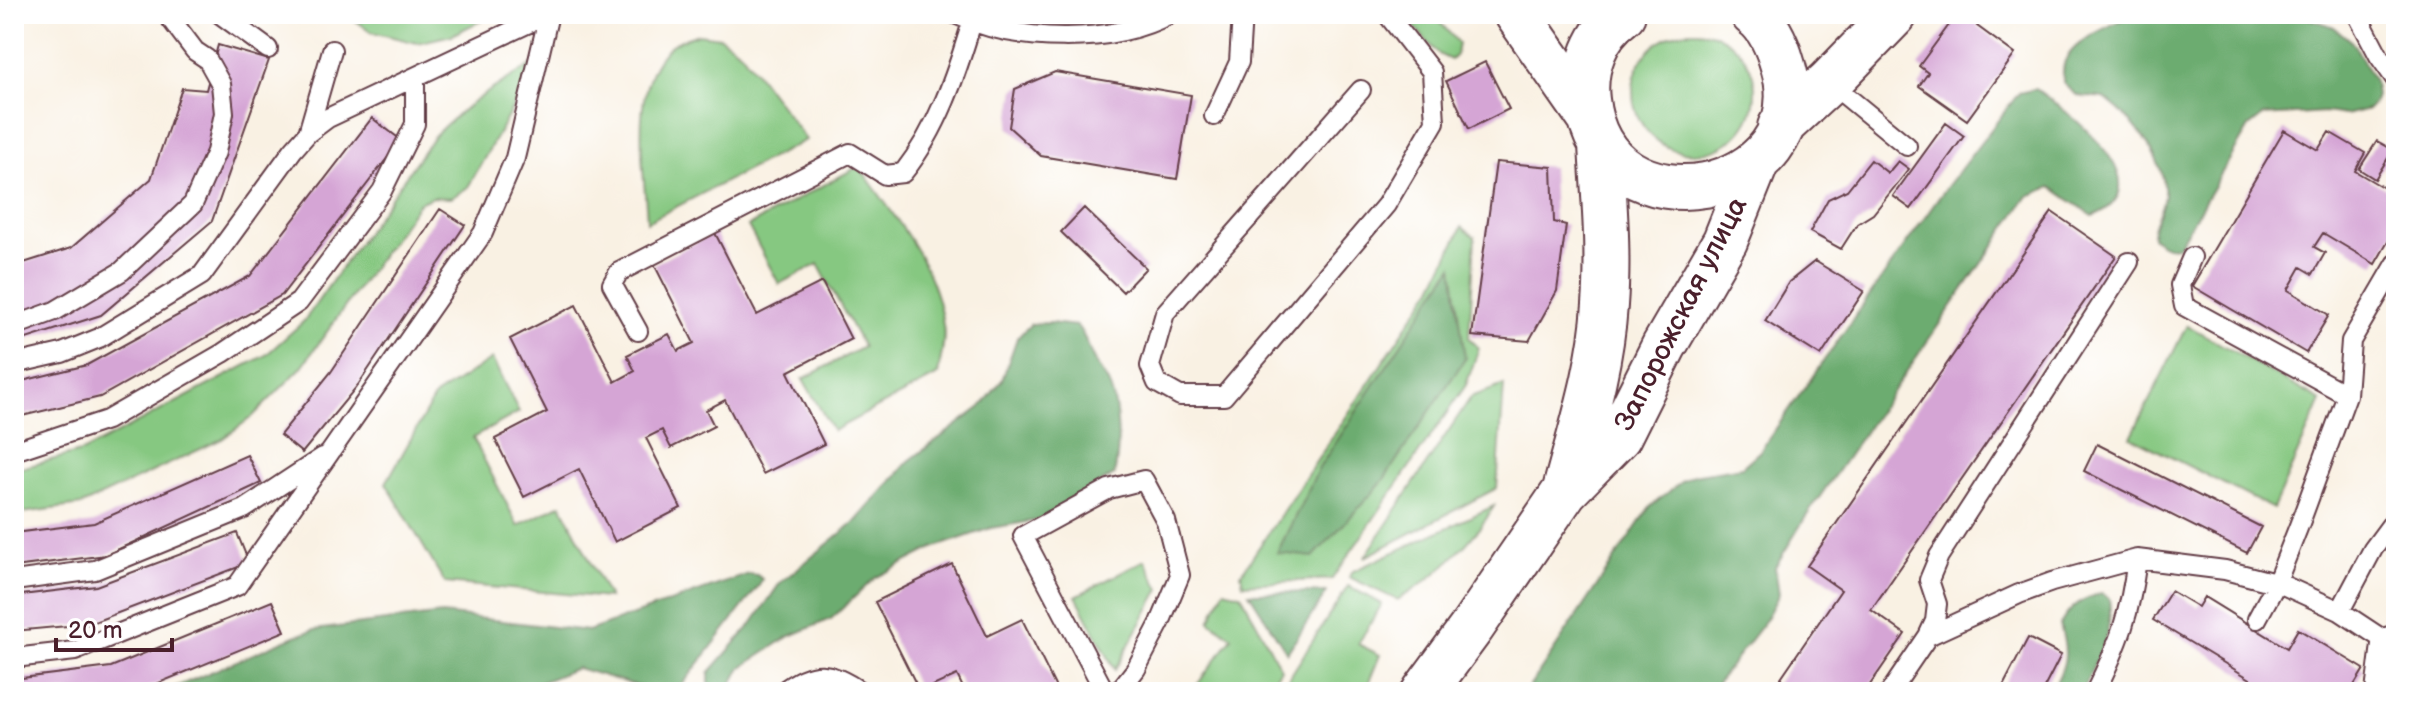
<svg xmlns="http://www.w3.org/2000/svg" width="2410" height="706" font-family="'Balsamiq Sans',sans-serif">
<rect width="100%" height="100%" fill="#fff"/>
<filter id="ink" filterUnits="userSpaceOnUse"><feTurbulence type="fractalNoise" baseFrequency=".0125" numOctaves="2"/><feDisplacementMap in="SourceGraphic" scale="16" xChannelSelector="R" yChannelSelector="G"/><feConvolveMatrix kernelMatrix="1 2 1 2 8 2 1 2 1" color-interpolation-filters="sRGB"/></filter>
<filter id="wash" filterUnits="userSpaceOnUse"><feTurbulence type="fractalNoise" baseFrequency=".006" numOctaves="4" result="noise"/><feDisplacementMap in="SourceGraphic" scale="32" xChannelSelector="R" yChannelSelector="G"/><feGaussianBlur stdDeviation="1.8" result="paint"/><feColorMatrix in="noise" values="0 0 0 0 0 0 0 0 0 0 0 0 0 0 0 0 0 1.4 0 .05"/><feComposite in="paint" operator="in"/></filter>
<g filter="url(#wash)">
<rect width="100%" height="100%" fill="#f9f1e3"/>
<!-- green -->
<path fill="#86c881" stroke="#687456" stroke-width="2" d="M346 14H494L452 35 417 43 372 32Z
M1403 14H1433L1458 43 1456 55 1451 60 1438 54Z
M1633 92a61 61 0 1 1 122 0a61 61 0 1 1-122 0Z
M698 34 720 37 741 52 806 140 647 222C645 170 627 86 669 47 676 40 689 38 698 34Z
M533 64 537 65 468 187 451 198 432 197 419 203 301 368 252 417 222 439 82 505 14 514V470L84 451 266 355 304 321 434 136C464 106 497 85 533 64Z
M859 166C893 215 935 263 943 325 946 340 940 359 938 375L833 431 803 379 863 347 818 264 779 284 748 226Z
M1462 227 1475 237 1469 338 1479 348 1466 385 1332 579 1243 584 1241 574 1433 287Z
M2187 325 2321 401 2273 509 2131 437Z
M492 359 519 412 473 438 518 526 561 504 609 598 445 583 386 483 435 396Z
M1504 385 1497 488 1365 557 1471 397Z
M1494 506C1475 541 1432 581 1397 600L1349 577 1353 571Z
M1145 560 1160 589 1115 670 1076 596Z
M1348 586 1382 604 1358 644 1380 655 1365 692H1280Z
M1224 590 1241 594 1281 669 1266 692H1192L1232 637 1210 621Z"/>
<!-- forest -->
<path fill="#6cac6f" stroke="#5b664d" stroke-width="2" d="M2134 14H2297L2334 27 2354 44 2374 81 2376 96 2373 104 2368 109 2345 115 2325 112 2263 116 2249 127 2178 246C2166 248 2161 244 2152 237 2152 222 2160 215 2163 201 2171 165 2134 120 2107 100 2098 94 2087 100 2077 95 2072 93 2067 86 2063 82 2063 74 2062 64 2067 57 2081 36 2113 25 2134 14Z
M2036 89C2067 111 2168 186 2093 216L2051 187 2028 196 1805 518 1775 567 1779 594 1764 622 1710 692H1526L1649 508 1682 481 1693 475 1742 467 1760 451 1940 196 2019 93Z
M1453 266 1465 359 1380 485 1313 557 1277 553 1319 468Z
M1050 323 1077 326C1086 336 1088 348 1094 360 1099 369 1106 378 1110 387 1119 410 1120 451 1114 475L1039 520 991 528 933 548 875 578 831 619 788 637 741 668 727 692H715L709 683V673L752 624 780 583 857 520 909 461 981 407 1002 380 1017 338 1031 324Z
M749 574 757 575 762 579 760 584 679 689 659 692 577 668 542 682 497 686 480 692H164L295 636 314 630 442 614 588 631Z
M1327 592 1287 653 1249 593Z
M2102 594 2109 599C2115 630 2094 665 2081 692H2051C2066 663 2069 657 2060 625 2069 608 2084 596 2102 594Z"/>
<g id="blocks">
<!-- building -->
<path fill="#d5a5d5" d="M1957 14H1972L1981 20 1977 26 2015 54 1967 120 1919 86 1928 73 1919 66Z
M218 45 269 60 212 221 101 315 14 343V266L71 248 151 179 182 88 206 90Z
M1485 62 1509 109 1469 129 1446 81Z
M1055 72 1191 95 1177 179 1041 156 1009 127 1015 89Z
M372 118 401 140 282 295 100 397 14 418V383L87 365 250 276Z
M1946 123 1964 136 1911 209 1893 196Z
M2284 130 2318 150 2329 132 2365 153 2355 171 2396 195V228L2375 264 2323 233 2314 247 2325 253 2313 274 2301 267 2288 290 2329 315 2306 353 2192 286Z
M2377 141 2393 150 2375 179 2359 169Z
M1871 160 1888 173 1898 161 1909 169 1873 214 1857 224 1841 249 1810 232 1828 199 1847 190Z
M1496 162 1552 167 1554 222 1566 225 1557 291 1529 341 1472 336Z
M1084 208 1146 268 1123 292 1061 232Z
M440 209 465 225 358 385 302 453 280 435 331 372Z
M2052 212 2116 256 1871 610 1905 634 1865 692H1771L1841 590 1807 566Z
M715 233 757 315 822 282 851 339 788 372 824 444 763 474 725 400 706 410 714 426 671 448 662 430 646 438 681 508 615 542 579 469 524 497 495 439 547 412 510 339 576 305 615 382 635 371 627 355 669 334 678 351 694 343 654 264Z
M1815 261 1864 291 1821 356 1765 321 1789 282Z
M2097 444 2261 527 2247 553 2084 471Z
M247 455 261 483 106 555 14 567V533L94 523Z
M237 533 249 563 89 624 14 631V596L96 586Z
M952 564 987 636 1022 619 1058 692H965L957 675 920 692 875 602Z
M2171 591 2198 607 2204 597 2287 648 2298 629 2364 669 2350 692H2272L2153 620Z
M272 601 285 631 137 692H14V679L111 667Z
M2028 638 2061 655 2042 692H2000Z"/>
</g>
</g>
<g filter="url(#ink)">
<use href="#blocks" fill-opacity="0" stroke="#643e47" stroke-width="2"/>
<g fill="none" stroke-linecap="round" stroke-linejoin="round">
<defs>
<path id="service" d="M220 14 268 49
M955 14C1016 43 1110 46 1170 14
M2357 14 2379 56 2396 80
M1829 82 1907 146
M1361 90 1165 313 1150 366 1157 383 1180 396H1224L1386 205 1435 122 1432 72 1387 14
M1214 116 1239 62 1242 14
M308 133 332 50
M2192 257 2180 285 2184 306 2347 395
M14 326 55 311 122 271 193 204 216 152 224 113 221 84 207 59 195 51 167 14
M638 331 612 284 619 272 850 153 885 175 903 173C938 129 956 75 972 22
M14 364 62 353 99 338 202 275 293 150 308 133 328 118 548 14
M14 451 107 420 223 353 299 302 382 191 415 124V78
M14 581 95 570 244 509 323 457
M2340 611 2373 549 2396 518
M2257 619 2276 584 2300 523 2347 395 2351 341 2396 264
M1928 636 2019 594 2052 582 2137 559 2225 570 2283 585 2340 611 2396 648
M14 658 75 651 237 586 483 233 515 158 549 14
M782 692C813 668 830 670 861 692
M1105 692 1023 536 1109 489 1144 480 1166 521 1180 575 1160 623 1136 669 1118 692
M1890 692 1928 636 1935 621 1937 604 1929 580 1939 556 2129 262
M2095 692C2120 642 2130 614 2137 559"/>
<path id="minor" d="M2384 692 2390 645"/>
<path id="secondary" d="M1517 14 1589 117
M1623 14C1596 33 1583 68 1587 100 1602 241 1822 197 1783 66 1778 48 1769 25 1753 14
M1780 127 1829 82 1895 14
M1565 490C1581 429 1601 368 1605 305 1609 252 1604 198 1601 145
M1424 692 1472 627 1565 491 1619 436 1664 346 1725 241 1757 161"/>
</defs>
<!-- service casing -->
<use href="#service" stroke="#643e47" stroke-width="22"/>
<!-- minor casing -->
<use href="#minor" stroke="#643e47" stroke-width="40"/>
<!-- secondary casing -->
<use href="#secondary" stroke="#643e47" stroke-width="48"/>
<!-- service -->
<use href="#service" stroke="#fff" stroke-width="18"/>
<!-- minor -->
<use href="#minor" stroke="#fff" stroke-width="36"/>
<!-- secondary -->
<use href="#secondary" stroke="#fff" stroke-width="44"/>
</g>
</g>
<g text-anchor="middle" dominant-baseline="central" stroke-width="6" stroke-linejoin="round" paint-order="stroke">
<!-- street labels -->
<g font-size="28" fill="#4a1f2b" stroke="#fff">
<text transform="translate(1681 314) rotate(-63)">Запорожская улица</text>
</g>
</g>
<!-- margin -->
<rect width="2410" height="706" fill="none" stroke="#fff" stroke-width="48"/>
<!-- scale -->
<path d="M56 638v12h116v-12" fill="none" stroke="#4a1f2b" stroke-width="4"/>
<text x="68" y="638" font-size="24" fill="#4a1f2b" stroke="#ffffff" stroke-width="6" paint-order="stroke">20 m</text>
</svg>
